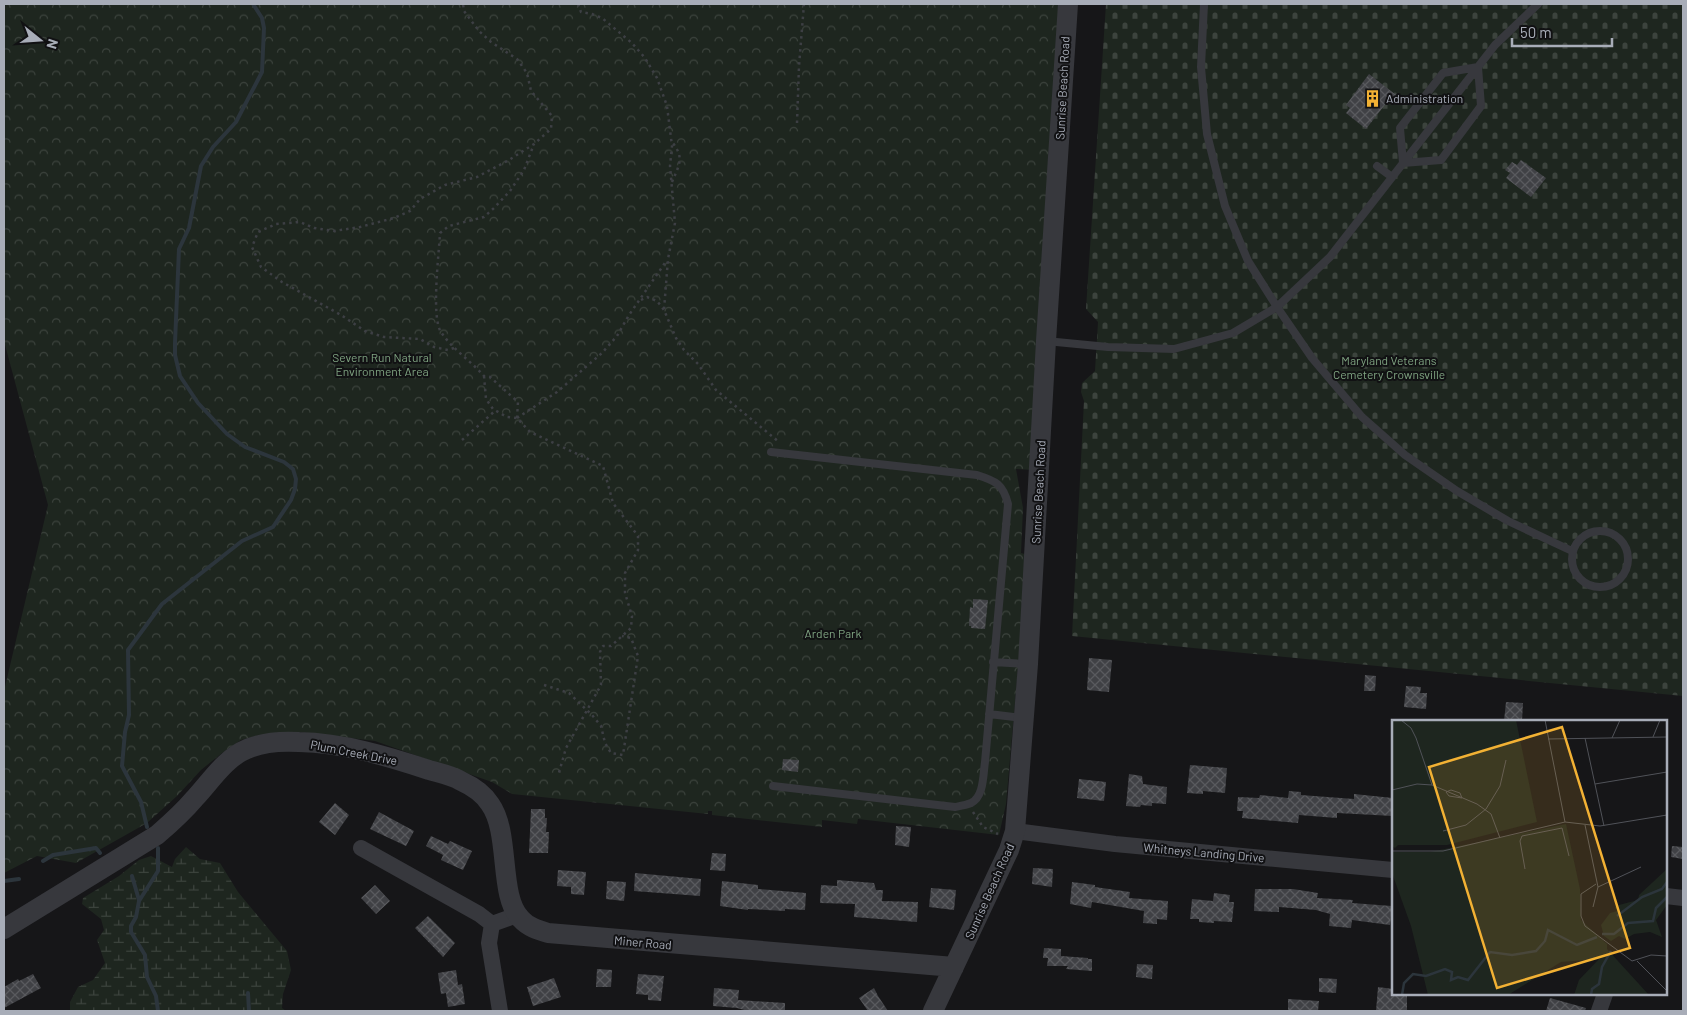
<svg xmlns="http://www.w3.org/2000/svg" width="1687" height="1015" font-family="Barlow,sans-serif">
<defs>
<pattern id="wetland-marsh" width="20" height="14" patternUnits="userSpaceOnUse" patternTransform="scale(1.25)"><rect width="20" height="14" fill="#1e261f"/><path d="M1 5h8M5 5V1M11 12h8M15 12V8" fill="none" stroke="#3c433d"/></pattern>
<pattern id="cemetery-stones" width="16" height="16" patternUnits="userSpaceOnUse" patternTransform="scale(1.25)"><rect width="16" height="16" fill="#1e261f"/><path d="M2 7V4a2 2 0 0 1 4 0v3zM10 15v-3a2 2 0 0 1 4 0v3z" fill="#3c433d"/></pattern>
<pattern id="park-crowns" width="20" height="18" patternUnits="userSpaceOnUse" patternTransform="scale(1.25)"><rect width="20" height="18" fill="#1e261f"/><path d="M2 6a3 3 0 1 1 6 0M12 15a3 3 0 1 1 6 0" fill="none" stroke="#3c433d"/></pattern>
<pattern id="building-cross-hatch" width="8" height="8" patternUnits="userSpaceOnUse" patternTransform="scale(1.25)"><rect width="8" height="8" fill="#404145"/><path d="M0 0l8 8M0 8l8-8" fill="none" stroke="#595a5e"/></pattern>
</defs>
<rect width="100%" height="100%" fill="#161618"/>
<!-- wetland -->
<path fill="url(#wetland-marsh)" d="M186 847 200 859 220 863 238 892 287 951 291 970 283 994 282 1008 286 1011H70V1002L78 987 93 980 105 963 97 940 104 930 101 919 82 904 83 898 119 876 139 860 151 856 172 867 175 859Z"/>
<!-- cemetery -->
<path fill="url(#cemetery-stones)" d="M1106 4H1683V696L1072 636 1084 401 1081 392 1082 383 1095 371 1098 322 1086 309Z"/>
<!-- park -->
<path fill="url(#park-crowns)" d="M4 4H1063L1034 470 1016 469 1023 508 1021 553 1028 555 1006 804 999 835 858 819 857 824 822 820V827L712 815V811H708V814L512 794 492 782 375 741 300 732 259 735 241 740 222 753 201 770 177 796 147 823 76 863 37 856 4 873V691L48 505 4 341Z"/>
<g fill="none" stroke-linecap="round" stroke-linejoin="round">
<!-- stream -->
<path stroke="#2c353c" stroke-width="4" d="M147 827 141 802 122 766 125 732 129 715 128 650 162 604 242 541 273 527 291 500 295 489 296 479 293 469 284 462 245 447 227 434 198 403 180 376 175 355V343L179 249 189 228 201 166 213 147 236 122 262 72 264 28 262 18 253 4
M158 848V871L139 901 136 917 131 926V932L145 955 147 977 156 996 158 1011
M43 861 53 855 96 848 100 853
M132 876 139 900
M4 881 19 879
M248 993 249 1011"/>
</g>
<!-- building -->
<path fill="url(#building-cross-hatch)" d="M1369 74 1396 95 1389 103 1387 102 1366 129 1346 113 1350 108 1346 105Z
M1521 160 1546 178 1531 197 1506 178 1510 173 1505 170 1512 162 1517 165Z
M973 599 988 600 985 629 971 628V626H969L970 607 973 608Z
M1089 658 1112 660 1109 692 1087 690Z
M1365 675 1376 676 1375 691H1364Z
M1406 686 1421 687 1420 693H1427L1426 709 1404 707Z
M1506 702 1523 703 1522 721H1504Z
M783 759 799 760 798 772 782 770Z
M1190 765 1227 768 1225 793 1203 791V794L1187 793Z
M1129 774 1142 776 1143 784 1167 787 1166 804 1152 803V806L1141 805 1140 807 1126 806Z
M1079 779 1106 782 1104 801 1077 798Z
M1289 791 1301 792V795L1354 799V794L1393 798V816L1337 813V818L1299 815 1298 823 1242 818 1243 811H1237L1238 797 1259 798 1260 795 1288 798Z
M335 803 349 815 335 835 319 822Z
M531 809H545V818H547L546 832H549L548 853H529Z
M379 812 414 831 406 846 370 829Z
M896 826 911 827 909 847 895 845Z
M431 836 448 844 450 841 472 851 463 870 441 860 443 855 426 846Z
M1672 846 1683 847V859L1671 857Z
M712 853 726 854 725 871 710 870Z
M1033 868 1053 869 1052 887 1032 884Z
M558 870 586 872 584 895 571 894V887L557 886Z
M635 873 701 879 700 896 634 891Z
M837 880 874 883 876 890H883L882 901 918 902 917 922 854 917 855 904 820 903 821 885 837 886Z
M607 881 626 882 624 901 606 899Z
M722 881 758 885V889L806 893 805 910 785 909V911L748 909V910L720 906Z
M1072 882 1095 885V887L1130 892 1129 898 1168 901 1167 920 1157 919V924L1143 923 1144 911 1092 902 1091 908 1070 904Z
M375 885 390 901 376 914 361 898Z
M931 888 956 890 954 910 929 907Z
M1255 889H1293L1318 893 1317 898 1353 900 1352 903 1392 906 1390 925 1352 920 1351 928 1329 926 1330 914 1316 910 1279 907V912L1254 911Z
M1214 893 1230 895 1229 902H1234L1232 922 1214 921V923L1199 922V919H1190L1192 899 1213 901Z
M428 916 455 943 443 957 415 928Z
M1044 948 1061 949V956L1088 958V959H1092V971L1066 969 1068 966H1047L1048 958H1043Z
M1137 964 1153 965 1152 979 1136 977Z
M597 969 612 970 611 987H596Z
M456 970 458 985 462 984 465 1004 448 1007 446 993 441 994 438 973Z
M33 974 41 988 4 1008V987L18 979 19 981Z
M638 974 664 976 661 1001 648 1000V995L636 994Z
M554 978 561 997 533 1006 527 987Z
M1319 978 1337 979 1336 993 1319 992Z
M1378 987 1393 989V994H1407V1011H1376Z
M714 988 739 990 738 1000 785 1003V1011H748L737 1008 713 1006Z
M874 988 878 996 888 1011H868L859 998Z
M1550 998 1586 1008 1585 1011H1546Z
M1288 999 1319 1001 1318 1011H1288Z"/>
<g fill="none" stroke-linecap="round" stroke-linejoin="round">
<!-- path -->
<path stroke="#3d3f44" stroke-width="2.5" stroke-dasharray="2.5 4" stroke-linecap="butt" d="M578 4 581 12 592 14 602 18 632 43 645 58 657 78 667 106 672 146 670 166 675 223 668 259 664 310
M797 123 799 66 804 4
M672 182C679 165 685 158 672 142
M641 300 647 297 657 301 664 310 676 338 684 350 698 364 716 390 779 442
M454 348 448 350 434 347 420 339 384 337 365 331 341 315 282 282 261 267 252 247 258 232 276 224 300 222 314 228 334 231 360 227 394 218 410 211 420 199 445 185 477 177 509 160 534 144 551 129 552 116 531 91 527 73 517 59 491 42 479 31 464 11 463 4
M484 376 486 399 493 409 507 417 517 418 530 432 603 466 613 503 638 536V550L625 573V593L632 616 631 628 611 646H603L600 652 601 685 566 748 558 776
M517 418 518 402 490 377 484 376C471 361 452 349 441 332 431 317 439 254 440 233L449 226 484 217 494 208 510 191 524 170 534 144
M517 418 557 392 602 353 617 336 629 315 667 260
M462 440 496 410
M544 685 569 693 592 715 601 726 605 743 611 753 623 755 638 656 631 638 622 636
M973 812 983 827 998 834"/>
<!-- service -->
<path stroke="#37383d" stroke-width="8" d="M1204 4 1201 67 1207 134 1225 206 1248 261 1277 307 1312 358 1362 417 1405 455 1457 491 1508 521 1572 551
M1478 67 1481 106 1441 160 1403 163 1400 128 1443 73Z
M1377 166 1392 177
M1046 341 1108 347 1174 349 1233 333 1277 307 1330 257 1495 45 1538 4
M771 452 977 475C996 481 1003 484 1008 504L985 762C983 775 984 797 971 803 966 805 960 806 955 807L773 786
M1572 559a28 28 0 1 1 56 0a28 28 0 1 1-56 0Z
M993 662 1026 664
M989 714 1022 718"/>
<!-- minor -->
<path stroke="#37383d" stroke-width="16" d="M1015 831 1115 844 1393 870
M361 848 479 914 492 924 517 915
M1666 896 1683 898
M492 924 489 943 500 1011
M1599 1011 1605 994"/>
<!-- tertiary -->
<path stroke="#37383d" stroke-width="20" d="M4 929 157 835C171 823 184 811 195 798 211 781 225 758 247 749 263 742 282 741 299 742 343 743 387 756 429 770 439 773 451 775 461 781 472 786 483 793 490 804 511 833 498 897 521 919 528 927 538 930 548 933L954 967
M933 1011 1009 850 1015 831 1028 664 1046 341 1068 4"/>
</g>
<!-- icons -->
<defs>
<symbol id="building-bare" viewBox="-9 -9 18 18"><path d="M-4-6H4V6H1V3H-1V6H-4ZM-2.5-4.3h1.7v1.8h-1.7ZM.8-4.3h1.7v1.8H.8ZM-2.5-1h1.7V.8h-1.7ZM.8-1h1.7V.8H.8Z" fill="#f2b134" stroke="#111113" stroke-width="2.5" paint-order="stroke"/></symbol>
</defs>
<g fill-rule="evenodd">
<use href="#building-bare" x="1360" y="86" width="25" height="25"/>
</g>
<g text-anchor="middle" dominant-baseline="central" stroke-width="4" stroke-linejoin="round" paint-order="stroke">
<!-- street labels -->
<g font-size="12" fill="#a8adb8" stroke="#111113">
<text transform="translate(1062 88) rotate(-87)">Sunrise Beach Road</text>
<text transform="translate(1038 492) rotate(-87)">Sunrise Beach Road</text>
<text transform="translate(354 752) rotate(11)">Plum Creek Drive</text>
<text transform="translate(1204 852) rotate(5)">Whitneys Landing Drive</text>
<text transform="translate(989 891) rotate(-66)">Sunrise Beach Road</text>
<text transform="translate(643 942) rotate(5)">Miner Road</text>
</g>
<!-- poi labels -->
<g font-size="12" fill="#a8adb8" stroke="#111113" text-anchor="start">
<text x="1386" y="98">Administration</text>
</g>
<!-- park labels -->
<g font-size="12" fill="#7fa381" stroke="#111113">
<text x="382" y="357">Severn Run Natural<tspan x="382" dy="14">Environment Area</tspan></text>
<text x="1389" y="360">Maryland Veterans<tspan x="1389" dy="14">Cemetery Crownsville</tspan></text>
<text x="833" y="633">Arden Park</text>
</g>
</g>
<!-- overview -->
<g transform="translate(1392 720)">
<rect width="275" height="275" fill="#161618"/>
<path d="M275 149V185L264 200 270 217 258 212 242 214 233 219 227 216 219 221 212 216 209 205 218 193 225 191 223 187 227 185 246 180 247 175Z" fill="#1e261f"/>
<path d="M0 0H124L145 102 55 125H6L3 128 0 126Z" fill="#1e261f"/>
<path d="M174 104 188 169 189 200 215 224V229L257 275H182L187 260 207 239 169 242 116 275H36L19 206 0 153V132H38Z" fill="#1e261f"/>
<path fill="none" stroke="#2c353c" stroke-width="2.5" d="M225 196 250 177 270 169 275 162M210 214H222L236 203 261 201 264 188 275 177M10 275 12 263 21 254 34 256 53 249 60 252 59 260 66 257 76 260 98 232 120 235 144 231 153 221 156 210 185 225 205 217M199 275 200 269 207 264 210 247 219 231"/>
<path fill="none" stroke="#505258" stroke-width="1" d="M9 0 19 8 24 18 40 65M153 0 173 102M261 17 268 0M193 18 212 106M220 18 228 0M156 19 275 17M203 64 275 52M0 70 25 64 40 65 85 84 99 94 108 118M59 70 68 73 70 78 57 76 54 72ZM193 105 206 167 201 187M51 111 74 105 94 89 108 66 114 40M0 131H51L173 102 208 106 275 95M133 149 128 121 130 116 170 108 177 136M204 164 189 174V196L193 206 240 241 259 235 275 236M206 167 249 147M245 241 275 271"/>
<path fill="#f2b134" fill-opacity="0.15" stroke="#f2b134" stroke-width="2.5" d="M170 7 238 228 105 268 37 47Z"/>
<rect width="275" height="275" fill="none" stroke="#a8adb8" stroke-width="2.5"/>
</g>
<!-- border -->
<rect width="1687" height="1015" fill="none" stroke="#a8adb8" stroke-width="10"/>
<!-- north arrow -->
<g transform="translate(40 40) rotate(107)" stroke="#111113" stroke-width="4" paint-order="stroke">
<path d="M0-4L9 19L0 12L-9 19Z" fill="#a8adb8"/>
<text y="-8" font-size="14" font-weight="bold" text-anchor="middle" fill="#a8adb8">N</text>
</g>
<!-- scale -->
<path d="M1512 38v8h100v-8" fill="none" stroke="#a8adb8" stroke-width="2.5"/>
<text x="1520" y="38" font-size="15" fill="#a8adb8" stroke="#111113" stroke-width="4" paint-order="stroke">50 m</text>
</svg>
